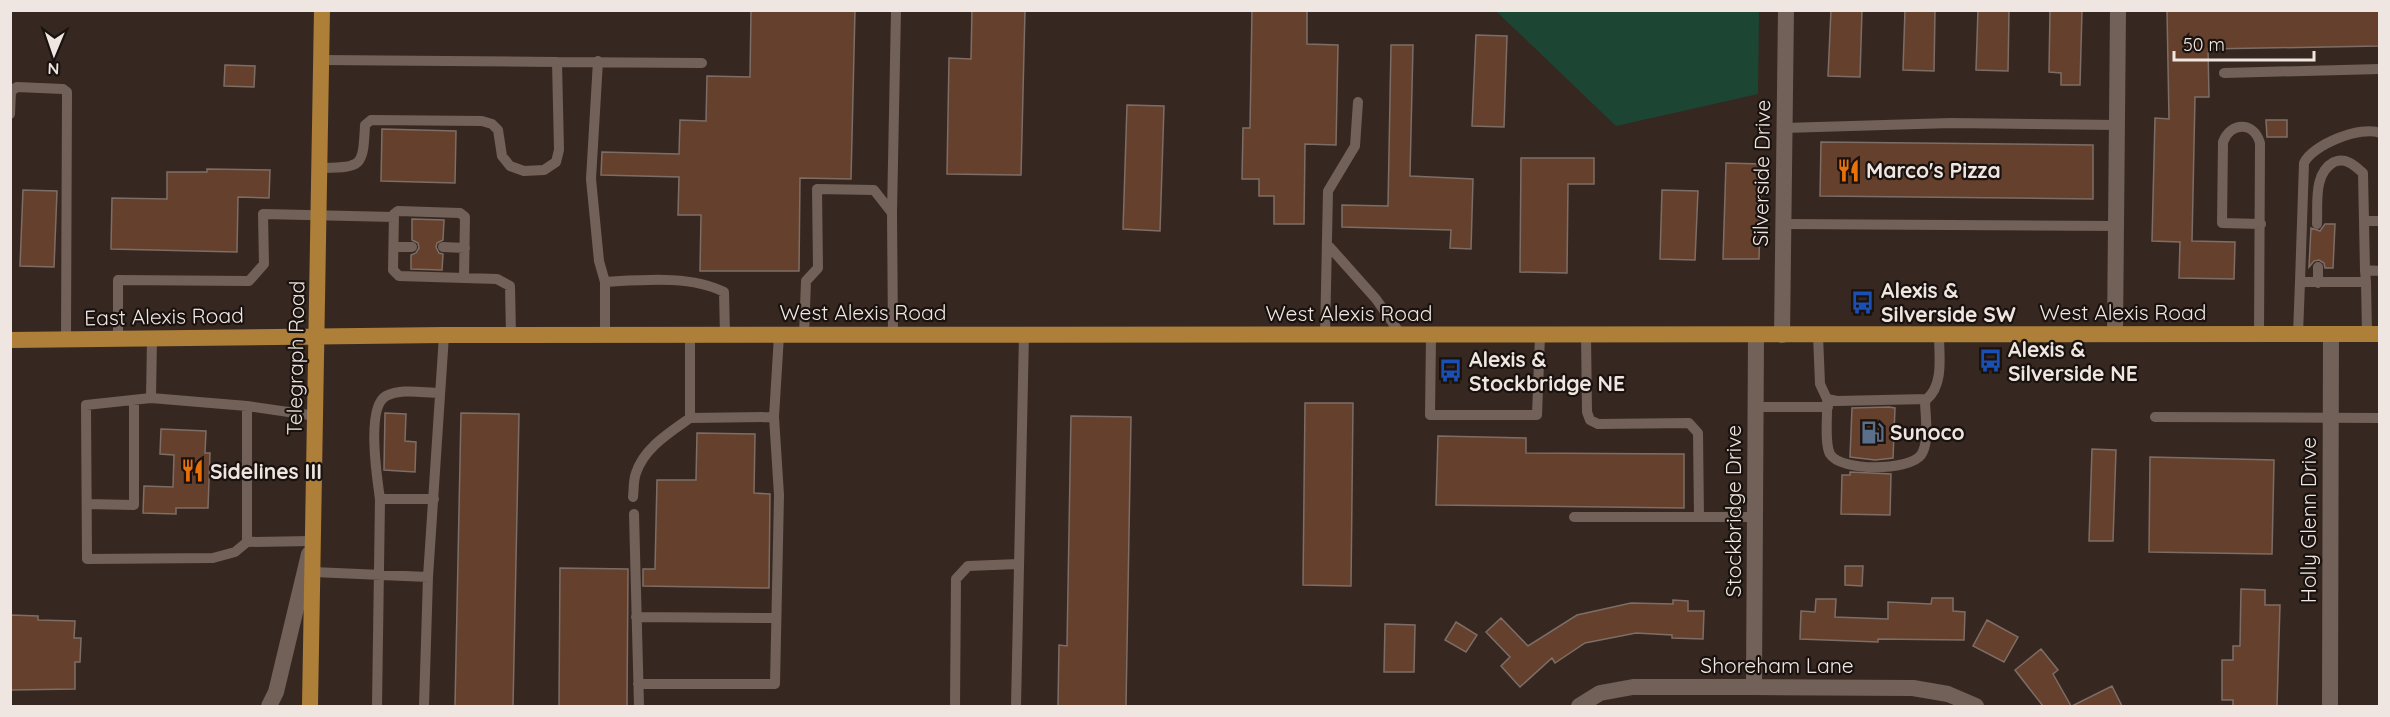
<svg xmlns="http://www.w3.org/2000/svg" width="2390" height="717" font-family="Quicksand,sans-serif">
<rect width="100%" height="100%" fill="#362821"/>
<!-- green -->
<path fill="#1d4534" d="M1496 11H1759L1758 94 1616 126Z"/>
<!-- building -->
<path fill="#64402d" stroke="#7e6d65" stroke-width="1.5" d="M751 10H855L851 179 800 178 799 271H700L701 215H678L679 177 601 175 602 152 679 154 680 120 706 121 707 76 750 77Z
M972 10H1025L1021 175 947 174 949 58 971 59Z
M1252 10H1307V44L1338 45 1336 145 1305 144 1304 224H1274V196H1259V179H1242L1243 128H1250Z
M1831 10H1862L1860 77 1828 76Z
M1905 10H1935L1934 71 1903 70Z
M1978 10H2009L2008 71 1976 70Z
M2050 10H2082L2080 85H2061V73L2049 72Z
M2167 10H2379V46L2208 49 2209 97H2195L2192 241 2235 242 2234 279 2179 278 2180 242 2152 241 2155 118 2169 119Z
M1476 35 1507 36 1504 127 1472 126Z
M1391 45H1413L1410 176 1473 179 1471 249 1450 248 1451 230 1342 227V205L1388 206Z
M225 65 255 66 254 87 224 86Z
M1127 105 1164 106 1160 231 1123 229Z
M2266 120H2287V137H2267Z
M382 129 456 131 455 183 381 181Z
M1821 142 2093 145V199L1820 196Z
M1521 158H1594V184H1568L1567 273 1520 272Z
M1726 163 1762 164 1759 259H1723Z
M207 169 270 170 269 198 238 197 237 252 111 249 112 198 167 199V172H207Z
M23 190 57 191 54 267 20 266Z
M1662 190 1698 191 1695 260 1660 259Z
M412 219 444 220 443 240 437 243 436 247 439 253 443 254 442 270 411 269V255L416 253 419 248 418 243 412 240Z
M2325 224H2335L2333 268H2325L2324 263 2319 260 2314 261 2309 267 2311 228 2320 231Z
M1305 403H1353L1351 586 1303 585Z
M1889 407 1895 408 1893 458 1875 460 1850 457 1852 408Z
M385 413 406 414 405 441 416 442 415 472 384 470Z
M461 413 519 414 513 706H455Z
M1071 416 1131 417 1126 706H1058L1059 645 1067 646Z
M161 429 206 431 205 453H210L208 508H176V514L143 513 144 486 173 487 174 455 160 454Z
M697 433 755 434 754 493 770 494 769 588 643 586V569H655L657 480H696Z
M1438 436 1526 438V453L1684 454V508L1436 505Z
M2092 449 2116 450 2113 541H2089Z
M2150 457 2274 460 2272 554 2149 552Z
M1850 472 1891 474 1890 515 1841 514 1842 475H1850Z
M1845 566H1863L1862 586 1845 585Z
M560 568 628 569 627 706H559Z
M2241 589 2265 590V605H2280L2277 706H2233V700H2222V660H2233V646H2240Z
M1932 598H1953V611L1965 612 1964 640 1878 639V642L1800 639 1801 611 1815 612 1816 599H1836L1835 617 1888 619V602L1931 604Z
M1673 600 1688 601V611H1704L1703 639 1672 638V635L1636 633 1585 643 1555 663 1552 658 1520 687 1501 666 1510 657 1486 632 1501 618 1528 646 1577 615 1631 603 1673 604Z
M10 615 38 616V620L75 621 74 638H81L80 662H75V689L10 690Z
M1987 620 2018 637 2004 662 1973 646Z
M1456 622 1477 635 1466 652 1445 640Z
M1385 624 1415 625 1414 672H1384Z
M2041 649 2058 670 2053 674 2071 706H2043L2015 670Z
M2112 686 2122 706H2072Z"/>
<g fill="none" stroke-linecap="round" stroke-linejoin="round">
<!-- service -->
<path stroke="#716159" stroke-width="10" d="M598 61 591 179 599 261 605 282V335
M557 62 702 63
M2224 73 2380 69
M10 114 11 91 17 87 63 89 67 92 66 339
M1784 128 1951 123 2117 125
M320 168C362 167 363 168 365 125L371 120 482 121 492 124 498 130 502 156 510 166 524 171 544 170 556 162 559 150 557 62 322 60
M2364 221H2380
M1783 224 2116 226
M2317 224C2318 204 2313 173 2334 162 2346 157 2355 166 2363 173L2365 270 2380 271
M1327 244 1376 299 1402 336
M394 247H412
M443 247 465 248
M464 278 465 217 460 213 398 211 394 214 393 270 399 276 497 279 510 286 511 335
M605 282C642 280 691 275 724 292L725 335
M2300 282 2304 163C2312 145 2361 125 2380 133
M2366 282 2367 334
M2318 283V267
M893 334 892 213 896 10
M2259 334 2260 143C2254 121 2230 122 2223 142L2222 223 2261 224
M2298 334 2300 282H2366L2365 270
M690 335V418L774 417 779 335
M804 335 806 281 818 268 817 189 874 190 892 213
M1586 335 1587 412 1590 420 1598 424 1689 423 1698 433 1699 517
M1818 335 1820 384 1827 399 1837 401 1927 399C1944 384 1939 356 1939 335
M1325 336 1328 191 1355 146 1358 102
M1431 336 1430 415H1537L1540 336
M152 338 151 398 86 405 87 559 213 558 235 552 247 542 312 541
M118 339V280L249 281 264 264 263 214 394 217
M151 398 247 406V542
M1827 399C1828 413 1824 443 1830 454 1841 472 1909 471 1921 455 1930 442 1925 415 1925 400
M247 406 316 416
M1756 407H1828
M2155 417 2380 418
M633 497C634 490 633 481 636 473 644 448 669 433 690 418
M380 499C377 478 366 407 386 396 402 388 423 393 440 393
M87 504 134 505V400
M634 514 639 706
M1574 517H1755
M313 572 428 577
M636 617 776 618
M638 684H775L779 495 774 417
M377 706 380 499H434
M424 706 428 577 444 335
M955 706 956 579 968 566 1019 564
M1016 706 1024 334"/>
<!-- minor -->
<path stroke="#716159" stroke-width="16" d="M2115 334 2118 10
M1782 335 1786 10
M1754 687 1756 336
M1579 706 1600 693 1633 687H1754L1913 688 1948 694 1976 706
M2330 706 2331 334"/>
<!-- tertiary -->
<path stroke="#716159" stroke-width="16" d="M269 706 276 692 309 554"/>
<!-- primary -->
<path stroke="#ad7f38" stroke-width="16" d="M10 340 444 335 2380 334
M310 706 322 10"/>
</g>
<!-- icons -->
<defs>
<symbol id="restaurant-bare" viewBox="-9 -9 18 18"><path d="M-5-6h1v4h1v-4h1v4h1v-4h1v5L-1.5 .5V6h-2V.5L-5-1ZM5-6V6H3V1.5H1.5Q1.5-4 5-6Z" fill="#e8710a" stroke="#19120f" stroke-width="2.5" paint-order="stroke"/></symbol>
<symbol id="bus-bare" viewBox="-9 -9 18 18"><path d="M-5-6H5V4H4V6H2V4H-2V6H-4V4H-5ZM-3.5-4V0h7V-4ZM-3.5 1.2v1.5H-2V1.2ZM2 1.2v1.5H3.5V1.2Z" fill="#1a4fb4" stroke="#19120f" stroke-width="2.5" paint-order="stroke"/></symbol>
<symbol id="fuel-bare" viewBox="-9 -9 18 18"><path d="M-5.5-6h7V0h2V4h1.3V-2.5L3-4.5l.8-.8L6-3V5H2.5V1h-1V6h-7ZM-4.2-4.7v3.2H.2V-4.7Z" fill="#5c6f8a" stroke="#19120f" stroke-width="2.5" paint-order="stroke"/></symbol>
</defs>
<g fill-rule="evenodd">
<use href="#restaurant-bare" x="1832" y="154" width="33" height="33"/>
<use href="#bus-bare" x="1846" y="286" width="33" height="33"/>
<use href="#bus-bare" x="1974" y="344" width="33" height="33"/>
<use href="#bus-bare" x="1434" y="354" width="33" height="33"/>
<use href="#fuel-bare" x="1856" y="416" width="33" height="33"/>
<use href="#restaurant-bare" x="176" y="454" width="33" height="33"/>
</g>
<g text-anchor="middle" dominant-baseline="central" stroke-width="4.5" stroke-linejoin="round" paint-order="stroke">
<!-- poi labels -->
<g font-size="21" font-weight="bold" fill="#f0e6e1" stroke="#19120f" text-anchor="start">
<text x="1866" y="170">Marco's Pizza</text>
<text x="1881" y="290">Alexis &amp;<tspan x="1881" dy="24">Silverside SW</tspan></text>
<text x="2008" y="349">Alexis &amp;<tspan x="2008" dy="24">Silverside NE</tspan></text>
<text x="1469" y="359">Alexis &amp;<tspan x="1469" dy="24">Stockbridge NE</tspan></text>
<text x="1890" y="432">Sunoco</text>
<text x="210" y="471">Sidelines III</text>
</g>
<!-- street labels -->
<g font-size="21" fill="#f0e6e1" stroke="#19120f">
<text transform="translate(1761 173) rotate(-89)">Silverside Drive</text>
<text x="863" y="312">West Alexis Road</text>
<text x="2123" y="312">West Alexis Road</text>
<text x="1349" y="313">West Alexis Road</text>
<text transform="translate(164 316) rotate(-1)">East Alexis Road</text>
<text transform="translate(295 358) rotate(-89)">Telegraph Road</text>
<text transform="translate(1733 511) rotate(-90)">Stockbridge Drive</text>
<text transform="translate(2308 520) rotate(-90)">Holly Glenn Drive</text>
<text x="1777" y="665">Shoreham Lane</text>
</g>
</g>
<!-- border -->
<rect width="2390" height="717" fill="none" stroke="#f0e6e1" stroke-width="24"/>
<!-- north arrow -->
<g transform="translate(54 54) rotate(182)" stroke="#19120f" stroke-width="4.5" paint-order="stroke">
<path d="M0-4.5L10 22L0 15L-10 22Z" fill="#f0e6e1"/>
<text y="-9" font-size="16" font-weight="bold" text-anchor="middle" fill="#f0e6e1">N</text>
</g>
<!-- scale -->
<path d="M2174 51v9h140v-9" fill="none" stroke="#f0e6e1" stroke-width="3"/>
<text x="2183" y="51" font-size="18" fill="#f0e6e1" stroke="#19120f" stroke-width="4.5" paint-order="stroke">50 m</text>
</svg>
